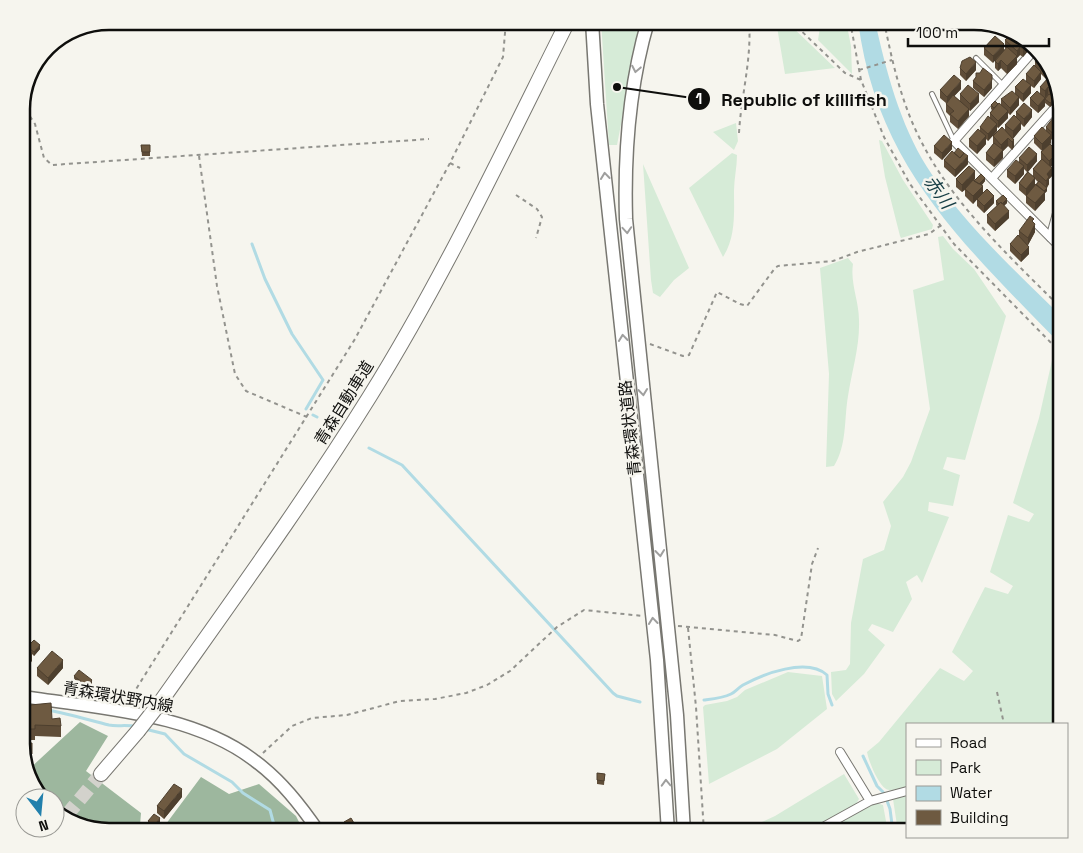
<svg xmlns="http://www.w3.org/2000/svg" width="1083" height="853" font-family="'Space Grotesk','Noto Sans JP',sans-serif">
<rect width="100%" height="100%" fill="#f6f5ee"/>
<!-- green -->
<path fill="#d6ebd7" d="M601 21H641L617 145H609Z
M776 21H786L835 68 785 74Z
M821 21H846L851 46 852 74 818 40Z
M736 123 738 141 734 150 713 132Z
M879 140 882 141 903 180 933 225 932 229 901 238 900 236 885 177Z
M732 153 737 155C737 167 734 179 734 191 734 213 736 237 723 257L689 188Z
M643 164 689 268 674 280 660 297 653 293 651 280Z
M943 236 953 249 974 269 1006 316 965 460 947 457 943 469 960 475 953 506 929 502 928 511 949 517 922 583 917 575 906 582 912 599 893 632 872 624 868 630 885 645 864 674 836 701 832 694 831 672 846 670 850 664 851 623 863 559 884 550 891 526 883 502 903 477 911 462 930 409 913 290 944 280 938 237Z
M848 258 853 264C850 283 859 301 859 320 860 346 852 370 848 396 844 420 847 445 834 466L826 467 829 374 820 268Z
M1056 354 1062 359V724H907V787C901 788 891 792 886 789 878 784 869 762 867 752L879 742 940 668 964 681 973 671 952 652 985 587 1008 594 1013 586 990 572 1008 515 1029 522 1034 514 1013 503 1039 418 1053 356Z
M788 672 822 676 827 709 777 749 709 784 703 707 705 705 727 701 737 697 745 690Z
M844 774 859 799 856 804 806 832H740L775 816Z
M907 795V832H898L893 799Z
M876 803 883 805 888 832H821Z"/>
<!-- forest -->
<path fill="#9db79e" d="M80 722 108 736 86 771 141 813 140 825 152 832H109L55 811V798H42L30 783 27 771Z
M201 777 229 794 259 784 296 816 304 832H160Z"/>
<!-- water -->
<path fill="#b1dbe4" d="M858 21H875C886 71 900 124 927 167 963 224 1015 270 1062 317V346C965 245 877 168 858 21Z"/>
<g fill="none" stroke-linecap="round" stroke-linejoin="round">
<!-- stream -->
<path stroke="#b1dbe4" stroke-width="3" d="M252 244 265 279 292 334 323 380 306 409
M313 415 317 417
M369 448 402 465 613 693 617 696 640 702
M704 700C712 699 723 698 731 694 735 692 738 688 743 685 763 674 807 657 827 675L828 694 832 705
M48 710C69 714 89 720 109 725 118 727 127 724 136 727
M145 729 165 734 184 754 232 782 243 793 270 810 274 825 282 832
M863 756 877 786 883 792
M886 798 890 809 893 832"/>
<!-- motorway-tunnel -->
<path stroke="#d3d2cc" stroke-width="14" stroke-dasharray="14 7" stroke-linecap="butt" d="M66 816 101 774"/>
<defs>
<path id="service" d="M976 58 1003 85
M932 94 954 141"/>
<path id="minor" d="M1036 48 954 141 1062 249
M993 177 1060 102
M840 752 870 801
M814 832 870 801 907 791"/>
<path id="tertiary" d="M1051 237 1062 197
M1061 246 1062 242"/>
<path id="primary" d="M21 696C98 709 192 712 255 761 281 780 301 806 319 832"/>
<path id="trunk" d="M592 21 597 104 657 660 668 832
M648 21C629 86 624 151 626 219L677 715 684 832"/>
<path id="motorway" d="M159 704C231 602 304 502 370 396 444 277 505 147 568 21
M101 774 138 731"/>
</defs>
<!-- service casing -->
<use href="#service" stroke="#787771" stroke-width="6"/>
<!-- minor casing -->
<use href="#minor" stroke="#787771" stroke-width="10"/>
<!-- tertiary casing -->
<use href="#tertiary" stroke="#787771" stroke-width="11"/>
<!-- primary casing -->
<use href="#primary" stroke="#787771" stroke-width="14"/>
<!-- trunk casing -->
<use href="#trunk" stroke="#787771" stroke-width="15"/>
<!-- motorway casing -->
<use href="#motorway" stroke="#787771" stroke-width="16"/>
<!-- path -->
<path stroke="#93938e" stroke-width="2" stroke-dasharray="4 4" stroke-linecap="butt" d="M791 21 845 73 861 80
M850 21 861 80 884 137 910 184 954 244 1062 354
M884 21C892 61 901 101 919 137 951 203 1011 258 1062 309
M859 70 892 60
M21 103 35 124 44 158 52 165 429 139
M739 133C741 96 752 59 749 21
M199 156 217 286 235 374 246 391 307 417
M450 163 460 168
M516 195 537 209 542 217 536 238
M650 344 683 356 689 355 717 292 740 304 747 306 775 268 778 266 833 261 857 252 929 234 940 226
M678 626 775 635 798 641 801 639 812 564 818 548
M688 628 696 707 704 832
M997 692 1004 724
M128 702 355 339 450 163 503 57 506 21
M263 753 292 726 312 718 347 715 400 701 435 699 466 693 487 685 510 671 557 627 584 610 643 616"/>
<!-- service -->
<use href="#service" stroke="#fff" stroke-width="4"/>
<!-- minor -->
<use href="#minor" stroke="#fff" stroke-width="8"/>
<!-- tertiary -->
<use href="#tertiary" stroke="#fff" stroke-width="9"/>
<!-- primary -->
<use href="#primary" stroke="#fff" stroke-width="11"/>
<!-- trunk -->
<use href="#trunk" stroke="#fff" stroke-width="12"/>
<!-- motorway -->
<use href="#motorway" stroke="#fff" stroke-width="14"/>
<defs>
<path id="motorway-bridge" d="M138 731 159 704"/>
</defs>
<!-- motorway-bridge casing -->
<use href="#motorway-bridge" stroke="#787771" stroke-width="16" stroke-linecap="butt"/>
<!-- motorway-bridge -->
<use href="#motorway-bridge" stroke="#fff" stroke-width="14"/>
</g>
<!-- wall -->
<path fill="#5f4d38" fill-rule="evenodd" d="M995 36 993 63 984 55V48Z
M1005 40 1028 51 1023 57 1020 55 1017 58V57V64L1007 74 1001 68 998 71 995 68V61L1006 48H1005Z
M1035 62 1053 71 1057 88H1056V93L1053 97 1055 102 1050 107 1045 103V106L1038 113 1030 106V98L1040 94V87L1049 78V73L1045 78 1041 74V79L1034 88 1031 86V93L1023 102 1019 98V105L1010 115 1008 113V118L998 128 997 127V131L988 141 986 139V144L977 154 969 147V139L980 132V127L990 117V113L992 110 991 109V105L998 104 1001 105V99L1015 94V87L1026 81V74L1035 67Z
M960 68 976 70 966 81 960 75Z
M976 73 992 88 984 97 973 88V81L976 77Z
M961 89 954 96 960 101V94L979 102 970 111 969 110V116L958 129 950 122V116L946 112V103L940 98V90Z
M1062 109V123L1056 118V110Z
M1016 112 1032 117 1024 127 1021 124V129L1013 138 1014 147 1012 150 1008 146 1003 151V158L994 167 986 160V153L993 144V136L1005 131V125L1016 117Z
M1058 122 1062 123 1060 147 1051 139V143L1045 149 1059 159 1051 167 1052 176 1049 179V184L1047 188V191L1045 193V200L1035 211 1026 203V196L1019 190V183L1027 172 1024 169V174L1015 184 1007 177V170L1019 163V158L1037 161 1028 172 1033 176V169L1041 160V152L1042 151 1034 143V136L1046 131V127ZM1035 179 1038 182 1035 185Z
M141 145H150V156H142Z
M934 146 952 149 942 160 934 153Z
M944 160 968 164 955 177 944 167Z
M956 179H975L973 181H985L982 185 983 193 994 203 984 213 977 206V199L973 204 965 196V190L962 192 956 187Z
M996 201 1007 203 1004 206 1009 218 995 231 987 223V215L997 206 996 205Z
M1034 223 1035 232 1028 245 1029 254 1021 262 1010 251V244L1019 236V231Z
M27 647 40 649 34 656 32 654V661L27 650Z
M37 668H63L48 685 37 676Z
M74 676 92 687 87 694 74 684Z
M24 699 30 705 52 719 61 726V737L35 736V740H29L24 711Z
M25 743H32V758L26 759Z
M597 773 605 774 604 785 597 784Z
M182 797 164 819 157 813V806Z
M148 821 160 822 154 829 148 825Z
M344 822 354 827 347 831 344 826Z"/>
<!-- shaded-wall -->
<path fill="#4d3f2e" d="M1028 43V51L1023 57V49Z
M1004 44V51L993 63V56Z
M1020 47V55L1017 58V51Z
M1017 56V64L1007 74V66Z
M1001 60V68L998 71V64Z
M976 62V70L966 81V74Z
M1049 66 1052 69 1045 78V70Z
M1041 72V79L1034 88V81Z
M992 80V88L984 97V90Z
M961 81V89L947 104V97Z
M1031 85V93L1023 102V94Z
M1056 85V93L1052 98V90Z
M1048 87V94L1045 98V91Z
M979 94V102L970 111V104Z
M1019 97V105L1010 115V108Z
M1045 98V106L1038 113V106Z
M1055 98V102L1050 107V103Z
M969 109V116L958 129V121Z
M1032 110V117L1024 127V119Z
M1008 111V118L998 128V121Z
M1021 122V129L1013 139V131Z
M997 124V131L988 141V134Z
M1062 126V133L1058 138 1057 131Z
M1051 135V143L1042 152V144Z
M986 136V144L977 154V146Z
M1008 138V146L1003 151V158L994 167V160L1001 152V145Z
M1062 138V146L1060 147V140Z
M1014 140V147L1012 150V142Z
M952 142V149L942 160V153Z
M1059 151V159L1049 168V161Z
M1037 154V161L1027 173V165Z
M968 156V164L955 177V170Z
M1024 166V174L1015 184V176Z
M1052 168V176L1049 179V184L1046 188 1047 174Z
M975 171V179L962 192V185Z
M985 178V181L978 189V185Z
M1035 178V186L1026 197V189Z
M983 186V193L973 204V196Z
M1047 188V191L1045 193V200L1035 211V203Z
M994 196V203L984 213V206Z
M1007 199V203L1000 209V205Z
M1009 211V218L995 231V224Z
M1035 224V232L1028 245V238Z
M1029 247V254L1021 262V255Z
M40 645V649L34 656V652Z
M32 653V661L21 676V668Z
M63 660V668L48 685V678Z
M92 680V687L87 694V686Z
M182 789V797L164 819V811Z
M160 818V822L154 829V826Z
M354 823V827L347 831V827Z"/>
<!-- building -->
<path fill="#6e5a41" stroke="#4d3f2e" d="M1010 35 1025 41 1028 43 1023 49 1020 47 1017 51 1005 40Z
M995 36 1004 44 993 56 984 48Z
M1007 47 1017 56 1007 66 1001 60 998 64 995 61Z
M1041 55 1049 66 1045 70 1035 62Z
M970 57 976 62 966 74 960 68 962 61Z
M1034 65 1041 72 1034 81 1026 74Z
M983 68 992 75V80L984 90 973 81 976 77V73H980Z
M1052 69 1053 71 1055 79 1049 73Z
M954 75 961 81 947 97 940 90Z
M1048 78 1056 85 1052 90 1048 87 1045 91 1040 87Z
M1023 79 1031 85 1023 94 1015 87Z
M968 85 979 94 970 104 960 94Z
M1012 91 1019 97 1010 108 1001 99Z
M1037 91 1045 98 1038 106 1030 98Z
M1049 94 1055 98 1050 103 1045 99Z
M953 95 969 109 958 121 950 114 954 111 946 104Z
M995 101 998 104 994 108 991 105Z
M999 103 1008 111 998 121 990 113Z
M1024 103 1032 110 1024 119 1016 112Z
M1061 105 1062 109V115L1056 110Z
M1014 115 1021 122 1013 131 1005 125Z
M988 116 997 124 988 134 980 127Z
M1053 118 1058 122 1059 121 1062 123V126L1057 131 1062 136V138L1060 140 1046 127Z
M1002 127 1014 140 1012 142 1008 138 1001 145 993 136Z
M1042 127 1051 135 1042 144 1034 136Z
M978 129 986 136 977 146 969 139Z
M944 135 952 142 942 153 934 146Z
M994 143 1003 150 994 160 986 153Z
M1050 144 1052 146 1053 145 1059 151 1049 161 1041 152Z
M141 145H150V152H142Z
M1029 147 1037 154 1027 165 1019 158Z
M958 148 964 153 960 158 954 153Z
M952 151 960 158 964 153 968 156 955 170 944 160Z
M1042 159 1052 168 1047 174 1049 177 1046 181 1033 169Z
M1016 160 1024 166 1015 176 1007 170Z
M969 166 975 171 962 185 956 179Z
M1028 172 1035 178 1026 189 1019 183Z
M981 174 985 178 979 184 974 181Z
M973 180 983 186 973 196 965 189Z
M1039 181 1047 188 1044 191 1036 185Z
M1036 184 1045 192 1035 203 1026 196Z
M987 189 994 196 984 206 977 199Z
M1003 195 1007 199 1002 204 1001 202 999 204 996 201Z
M1001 202 1009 211 995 224 987 215Z
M1030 216 1034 219 1032 221 1035 224 1028 238 1019 231Z
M1018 235 1029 247 1021 255 1010 244Z
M34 640 40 645 34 652 27 647Z
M25 648 32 653 21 668V653Z
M52 651 63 660 48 678 37 668Z
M79 670 92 680 87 686 74 676Z
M24 699H29L30 705 51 703 52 719 60 718 61 726 35 725V729H29Z
M25 743H32V754L26 755Z
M597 773 605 774 604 781 597 780Z
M174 784 182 789 164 811 157 806Z
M154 814 160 818 154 826 148 821Z
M351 818 354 823 347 827 344 822Z"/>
<!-- one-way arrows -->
<defs><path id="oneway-chevron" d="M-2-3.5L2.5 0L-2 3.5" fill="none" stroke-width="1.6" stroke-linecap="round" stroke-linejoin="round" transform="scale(1.25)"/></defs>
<g stroke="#9f9f9e">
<use href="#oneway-chevron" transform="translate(636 69) rotate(101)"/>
<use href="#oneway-chevron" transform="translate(605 176) rotate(-96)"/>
<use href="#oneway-chevron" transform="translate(627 230) rotate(86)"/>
<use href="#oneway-chevron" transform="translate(623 338) rotate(-96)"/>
<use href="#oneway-chevron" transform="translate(643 392) rotate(84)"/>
<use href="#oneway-chevron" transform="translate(660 553) rotate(84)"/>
<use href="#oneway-chevron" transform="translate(653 621) rotate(-96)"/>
<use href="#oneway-chevron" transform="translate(666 783) rotate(-92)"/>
</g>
<g text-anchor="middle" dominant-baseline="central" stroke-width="5" stroke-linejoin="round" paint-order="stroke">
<!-- street labels -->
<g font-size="16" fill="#0e0e0c" stroke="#f6f5ee">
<text transform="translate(344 403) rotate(-58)">青森自動車道</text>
<text transform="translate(630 428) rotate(-96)">青森環状道路</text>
<text transform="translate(118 697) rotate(10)">青森環状野内線</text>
</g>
<!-- water labels -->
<g font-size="18" font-style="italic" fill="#163d44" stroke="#f6f5ee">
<text transform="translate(939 192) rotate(54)">赤川</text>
</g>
</g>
<!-- crop -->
<path d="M0 0H1083V853H0ZM109 30H974A79 79 0 0 1 1053 109V744A79 79 0 0 1 974 823H109A79 79 0 0 1 30 744V109A79 79 0 0 1 109 30Z" fill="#f6f5ee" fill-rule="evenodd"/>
<path fill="none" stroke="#0e0e0c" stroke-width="2.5" d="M109 30H974A79 79 0 0 1 1053 109V744A79 79 0 0 1 974 823H109A79 79 0 0 1 30 744V109A79 79 0 0 1 109 30Z"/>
<!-- callouts -->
<path fill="none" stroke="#0e0e0c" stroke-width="2" d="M617 87L699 99"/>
<g fill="#0e0e0c" stroke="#f6f5ee" stroke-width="2">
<circle cx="617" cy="87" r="5"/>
<circle cx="699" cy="99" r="12"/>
</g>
<g font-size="15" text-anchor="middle" font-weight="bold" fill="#fff">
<text x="699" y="104">1</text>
</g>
<g font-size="18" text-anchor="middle" font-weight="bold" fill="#0e0e0c" stroke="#f6f5ee" stroke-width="5" stroke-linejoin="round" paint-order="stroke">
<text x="804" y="106">Republic of killifish</text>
</g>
<!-- legend -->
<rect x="906" y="723" width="162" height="115" fill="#f6f5ee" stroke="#999994"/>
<rect x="916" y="739" width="25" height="8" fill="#ffffff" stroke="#999994"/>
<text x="950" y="748" font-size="15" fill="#0e0e0c">Road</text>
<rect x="916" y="760" width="25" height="15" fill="#d6ebd7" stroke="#999994"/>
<text x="950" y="773" font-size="15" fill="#0e0e0c">Park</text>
<rect x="916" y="786" width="25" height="15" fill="#b1dbe4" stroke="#999994"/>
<text x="950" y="798" font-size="15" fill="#0e0e0c">Water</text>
<rect x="916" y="810" width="25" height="15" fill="#6e5a41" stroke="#999994"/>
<text x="950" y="823" font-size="15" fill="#0e0e0c">Building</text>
<!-- north arrow -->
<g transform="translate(40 813) rotate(164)"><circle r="24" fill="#f6f5ee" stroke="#999994"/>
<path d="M0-4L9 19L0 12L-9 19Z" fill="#2280ac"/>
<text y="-8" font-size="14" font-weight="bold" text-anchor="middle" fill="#0e0e0c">N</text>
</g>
<!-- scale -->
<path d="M908 38v8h141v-8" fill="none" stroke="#0e0e0c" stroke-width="2.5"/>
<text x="916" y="38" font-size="15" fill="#0e0e0c" stroke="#f6f5ee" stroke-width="4" paint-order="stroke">100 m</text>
</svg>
